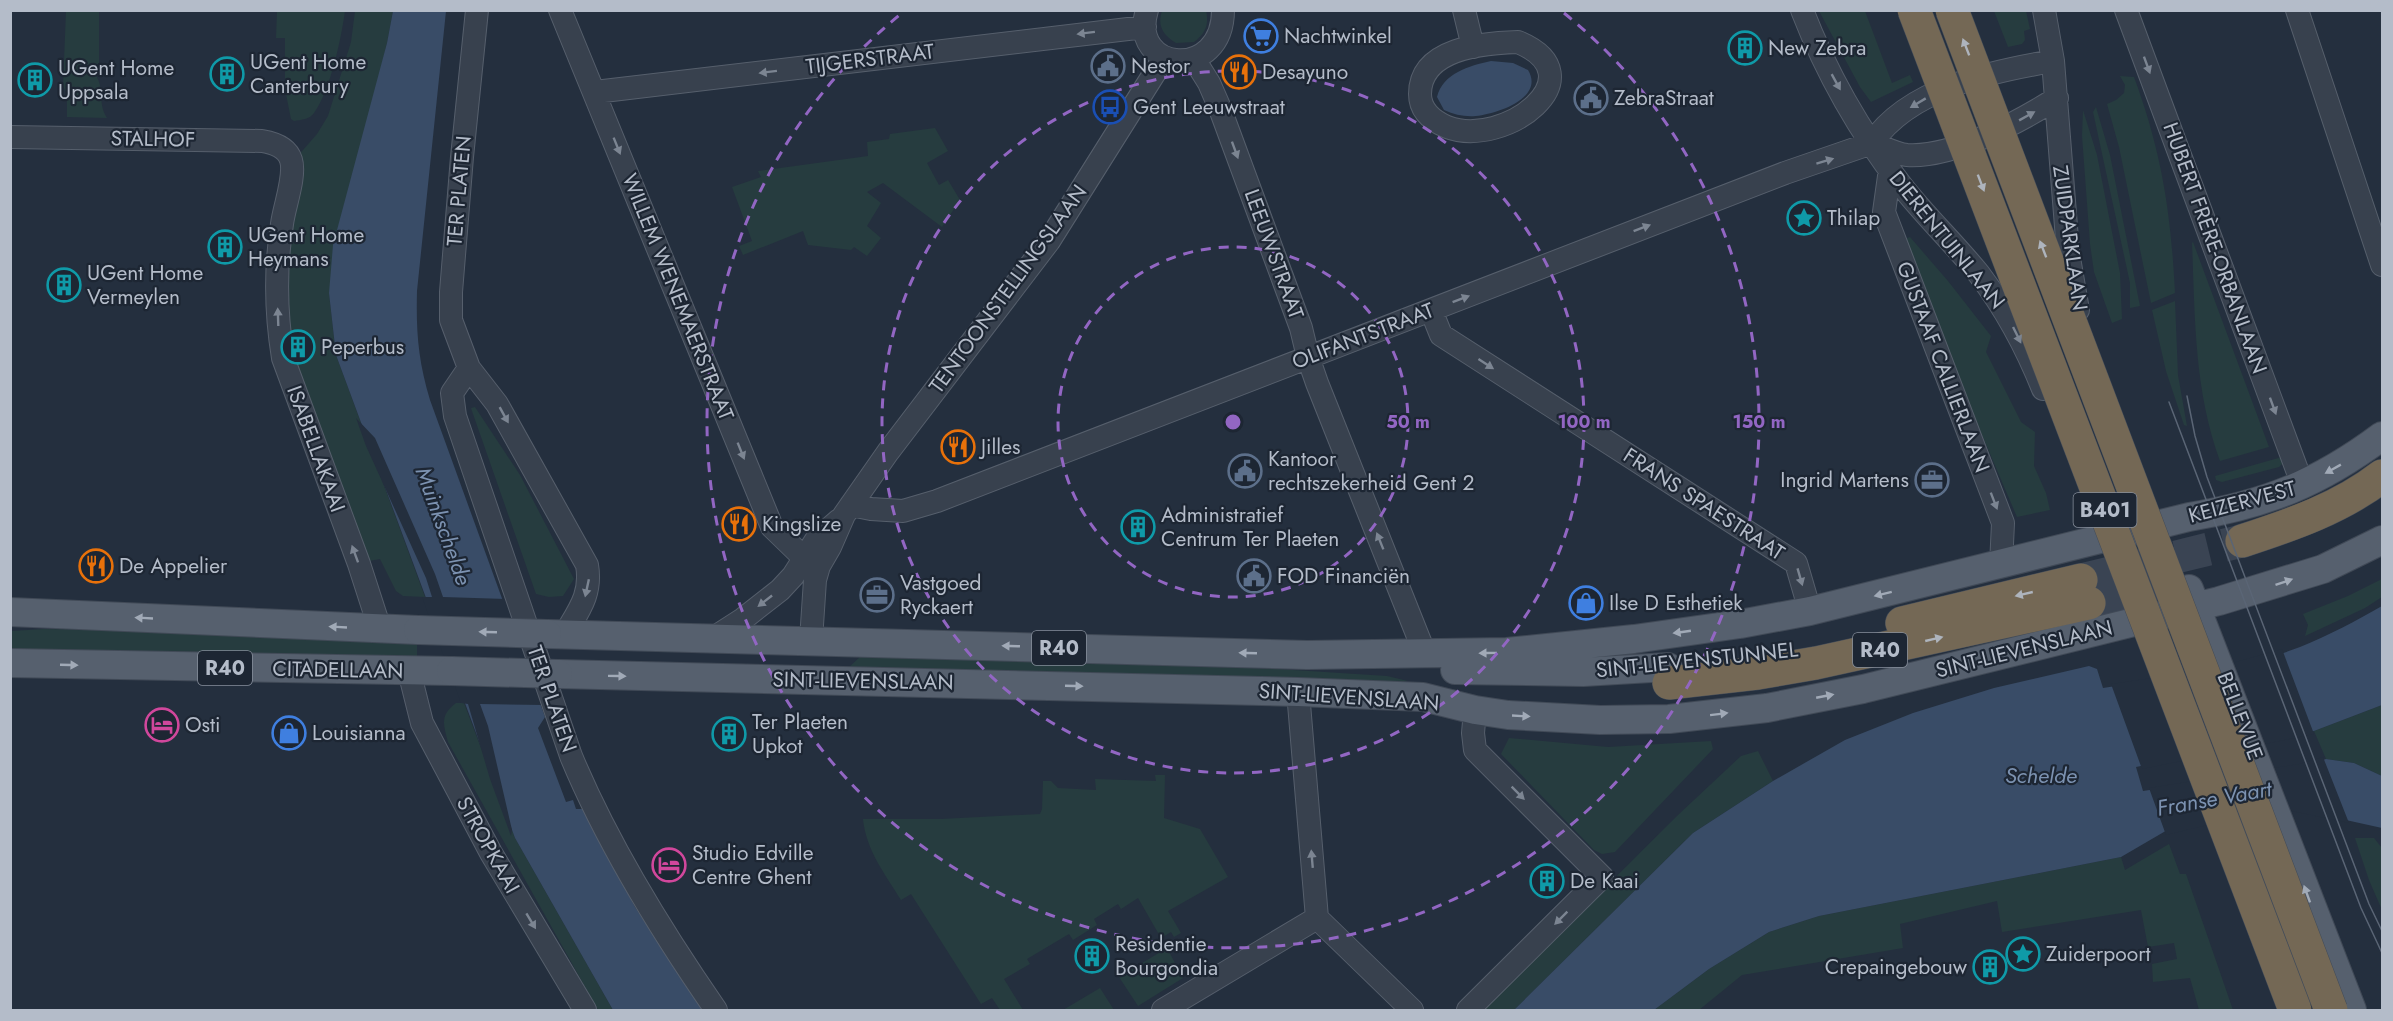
<svg xmlns="http://www.w3.org/2000/svg" width="2393" height="1021" font-family="Jost,sans-serif">
<rect width="100%" height="100%" fill="#242f3e"/>
<!-- green -->
<path fill="#263c3f" d="M1206 10C1209 25 1206 33 1194 42L1176 43C1163 35 1157 26 1162 11Z
M66 11H99V63L93 71C107 89 96 100 107 118L67 117V94L63 86Z
M277 11H345C341 39 331 89 314 113 310 119 301 120 294 121L291 119 285 89V38H276Z
M355 11H393L387 43 329 293 336 355 425 597 403 596 396 591 380 559 364 562 284 331 296 158 317 134 328 116 351 42Z
M1819 11H1865L1892 83 1910 75 1913 82 1871 102 1860 87Z
M1994 11H2026L2030 29 2024 31 2025 40 2022 44 2008 47Z
M2120 76 2134 77C2162 153 2171 213 2175 293L2151 303 2119 147 2107 104 2116 100 2124 93 2125 85Z
M2096 107 2110 155 2140 306 2130 308V283L2093 112Z
M2083 110 2097 155 2120 273 2122 319 2112 323 2094 272 2090 244 2082 136Z
M935 128 948 151 927 163 939 185 948 180 960 200 942 227 883 183 867 192 881 203 867 226 881 238 867 256 854 247 851 250 808 245 803 231 743 255 739 246 752 241 732 187 761 177 758 171 868 156 867 142 889 139 890 134Z
M1910 237 1948 281 1991 336 1986 352 2021 422 2035 432 2034 466 2046 493 2050 510 2017 517 1959 381 1905 239Z
M2193 242 2269 447 2220 461C2194 390 2195 317 2192 243Z
M2175 301 2178 375 2187 426 2184 425 2166 371 2152 310Z
M475 407 520 475 574 579 563 596 549 597 536 594 473 414 471 408Z
M2282 457V464L2279 467 2222 482 2216 480 2215 476Z
M2382 579V597L2365 608 2305 636 2308 625 2303 614 2348 596Z
M44 629 130 630 417 644V658L11 651V631Z
M861 656 1278 669 1387 676 1408 681 1387 684 847 669Z
M456 703H464L515 838 613 1010H598L448 742C443 724 440 715 456 703Z
M2382 705V776L2354 763 2326 759 2314 731Z
M1509 738 1608 747 1711 741 1713 749 1615 852 1602 854 1594 850 1501 754Z
M1758 751 1773 781 1693 833 1514 1010H1482L1678 815 1741 756Z
M1155 775H1165L1164 818 1200 829 1228 877 1168 911 1181 933 1174 937 1171 932 1161 938 1138 898 1121 909 1118 904 1094 919 1097 925 1073 940 1069 934 1027 959 1030 964 1004 979 1023 1010H1000L992 998 981 1004 911 894 901 900C885 874 866 850 863 819H941L1040 814 1042 809 1043 781H1051L1058 788 1096 790 1095 779 1156 781Z
M2355 838H2374L2382 848V910L2369 880Z
M2169 844 2180 874H2186L2233 1010H2199L2190 978 2153 982 2152 964 2177 959 2174 943 2148 947 2141 910 2002 932 1997 901 1900 924 1903 948 1742 975 1699 1010H1654L1709 969 1769 932 1819 916 2121 857 2125 870Z
M1167 948 1183 978 1138 1006 1119 977Z
M1100 988 1114 1010H1063Z"/>
<!-- water -->
<path fill="#394c67" d="M393 11H446L417 291C416 332 418 360 430 400L545 717 538 728 566 802 573 800 576 809H583L635 907 702 1010H613L515 838 336 355 329 293 333 245 387 43Z
M1491 61 1513 63 1528 70C1545 98 1497 114 1476 116 1465 117 1455 115 1444 110L1437 97C1443 73 1469 66 1491 61Z
M2382 606V705L2314 731 2136 767 2143 791 2300 767 2326 759 2354 763 2382 776V828L2278 805 2169 829 2121 857 1819 916 1769 932 1709 969 1654 1010H1514L1693 833 1773 781 1845 740 1913 713 1994 688 2089 666 2097 669 2103 688C2169 678 2238 671 2300 647 2329 635 2356 621 2382 606Z"/>
<!-- pier -->
<path fill="#242f3e" d="M356 418 375 438 435 574 443 597 506 599 544 705 480 704 488 726 512 830 511 836 490 779 468 704 461 703 422 597H432L426 578 366 446Z
M2282 649 2314 734 2142 769 2111 684 2180 674 2236 662Z
M2323 757 2349 823 2278 808 2166 835 2149 788 2299 764Z"/>
<g fill="none" stroke-linecap="round" stroke-linejoin="round">
<!-- highway-tunnel -->
<path stroke="#3a4453" stroke-width="33" stroke-dasharray="33 16" stroke-linecap="butt" d="M2081 580 2242 541
M2089 603 2162 582"/>
<defs>
<path id="minor" d="M477 10 462 157 451 292V320L469 368 497 404 587 565C592 594 579 610 565 634
M560 10 772 527 804 558 819 566
M1147 10C1128 72 1223 82 1223 10
M1464 10 1473 47
M1802 10C1826 72 1860 132 1901 185 1925 216 1954 243 1979 274 2005 308 2027 349 2043 389
M2044 10 2053 61 2068 252 2078 310
M2126 10 2303 486
M2297 10 2382 265
M1518 42C1600 76 1505 149 1447 127 1433 121 1420 111 1420 94 1420 48 1483 43 1518 42Z
M1194 59 1209 83 1219 106 1301 328 1308 357 1317 383 1425 654
M595 92 1145 27
M10 137 262 141C274 143 287 147 291 160 296 176 284 207 282 224 275 268 276 315 283 358L359 564 380 629
M1872 143C1909 88 1993 71 2053 61
M1872 143C1883 147 1896 154 1907 155 1953 158 2019 122 2057 98
M1890 169 1884 212 2003 523 2001 565
M1431 310 1441 335 1796 563 1810 611
M469 368 452 393 455 416 571 756C607 843 662 932 716 1010
M851 505 871 509 903 511 937 501 1785 173 1872 143
M715 637 743 619 780 590 793 576 816 540 839 520
M811 640 815 580 819 566 830 547 844 515 888 452 1049 241 1164 58
M409 671 422 723 491 853 585 1010
M1298 692 1317 918 1412 1010
M1163 1010 1317 918
M1468 1010 1602 877 1475 750 1473 733 1475 710"/>
<path id="major" d="M2189 589 2352 1010
M10 612 418 630
M547 634 1307 655 1507 652 1634 639 1740 624 1810 611 2189 517C2267 504 2319 483 2382 436
M10 663 451 671
M1455 670 1583 672 1668 667
M558 674 1298 692 1423 697 1475 710 1508 715 1600 720 1669 719 1767 708 1863 689 2219 601 2323 569 2382 540"/>
<path id="highway" d="M2242 541C2291 525 2341 508 2382 476
M1902 623 2081 580
M1669 683 1758 673 1816 663 2089 603"/>
</defs>
<!-- minor casing -->
<use href="#minor" stroke="#565f6c" stroke-width="24"/>
<!-- major casing -->
<use href="#major" stroke="#414a57" stroke-width="30"/>
<!-- highway casing -->
<use href="#highway" stroke="#434c59" stroke-width="34"/>
<!-- minor -->
<use href="#minor" stroke="#38414e" stroke-width="22"/>
<!-- major -->
<use href="#major" stroke="#56606e" stroke-width="28"/>
<!-- highway -->
<use href="#highway" stroke="#746855" stroke-width="33"/>
<!-- tram -->
<path stroke="#5a6575" stroke-width="1.5" d="M2187 396 2195 436 2207 477 2369 904 2382 931
M2169 402 2361 908 2382 953"/>
<defs>
<path id="major-bridge" d="M418 630 547 634
M451 671 558 674"/>
<path id="highway-bridge" d="M1914 10 2295 1010
M1952 10 2331 1010"/>
</defs>
<!-- major-bridge casing -->
<use href="#major-bridge" stroke="#414a57" stroke-width="30" stroke-linecap="butt"/>
<!-- highway-bridge casing -->
<use href="#highway-bridge" stroke="#434c59" stroke-width="34" stroke-linecap="butt"/>
<!-- major-bridge -->
<use href="#major-bridge" stroke="#56606e" stroke-width="28"/>
<!-- highway-bridge -->
<use href="#highway-bridge" stroke="#746855" stroke-width="33"/>
</g>
<!-- one-way arrows -->
<defs><path id="oneway-solid" d="M-6-.8H1V-3.2L6.5 0L1 3.2V.8H-6Z" transform="scale(1.5)"/></defs>
<g fill="#7c8592">
<use href="#oneway-solid" transform="translate(1086 33) rotate(173)"/>
<use href="#oneway-solid" transform="translate(2147 65) rotate(70)"/>
<use href="#oneway-solid" transform="translate(768 72) rotate(173)"/>
<use href="#oneway-solid" transform="translate(1836 82) rotate(61)"/>
<use href="#oneway-solid" transform="translate(1918 103) rotate(149)"/>
<use href="#oneway-solid" transform="translate(2027 116) rotate(-29)"/>
<use href="#oneway-solid" transform="translate(617 146) rotate(68)"/>
<use href="#oneway-solid" transform="translate(1235 150) rotate(70)"/>
<use href="#oneway-solid" transform="translate(1825 161) rotate(-17)"/>
<use href="#oneway-solid" transform="translate(1642 228) rotate(-21)"/>
<use href="#oneway-solid" transform="translate(1461 299) rotate(-21)"/>
<use href="#oneway-solid" transform="translate(278 317) rotate(-92)"/>
<use href="#oneway-solid" transform="translate(2017 335) rotate(64)"/>
<use href="#oneway-solid" transform="translate(1486 364) rotate(33)"/>
<use href="#oneway-solid" transform="translate(2273 406) rotate(70)"/>
<use href="#oneway-solid" transform="translate(504 415) rotate(61)"/>
<use href="#oneway-solid" transform="translate(741 451) rotate(68)"/>
<use href="#oneway-solid" transform="translate(1994 501) rotate(69)"/>
<use href="#oneway-solid" transform="translate(1380 541) rotate(-112)"/>
<use href="#oneway-solid" transform="translate(355 554) rotate(-110)"/>
<use href="#oneway-solid" transform="translate(1800 577) rotate(74)"/>
<use href="#oneway-solid" transform="translate(587 588) rotate(102)"/>
<use href="#oneway-solid" transform="translate(765 601) rotate(142)"/>
<use href="#oneway-solid" transform="translate(1518 793) rotate(45)"/>
<use href="#oneway-solid" transform="translate(1312 859) rotate(-95)"/>
<use href="#oneway-solid" transform="translate(1561 918) rotate(135)"/>
<use href="#oneway-solid" transform="translate(531 921) rotate(59)"/>
</g>
<g fill="#aeb4bd">
<use href="#oneway-solid" transform="translate(1966 47) rotate(-111)"/>
<use href="#oneway-solid" transform="translate(1981 183) rotate(69)"/>
<use href="#oneway-solid" transform="translate(2043 249) rotate(-111)"/>
<use href="#oneway-solid" transform="translate(2024 594) rotate(167)"/>
<use href="#oneway-solid" transform="translate(1934 639) rotate(-13)"/>
</g>
<g fill="#a1aab7">
<use href="#oneway-solid" transform="translate(2333 469) rotate(151)"/>
<use href="#oneway-solid" transform="translate(2284 582) rotate(-19)"/>
<use href="#oneway-solid" transform="translate(1883 594) rotate(166)"/>
<use href="#oneway-solid" transform="translate(144 618) rotate(-177)"/>
<use href="#oneway-solid" transform="translate(338 627) rotate(-177)"/>
<use href="#oneway-solid" transform="translate(488 632) rotate(-178)"/>
<use href="#oneway-solid" transform="translate(1682 632) rotate(172)"/>
<use href="#oneway-solid" transform="translate(1011 646) rotate(-178)"/>
<use href="#oneway-solid" transform="translate(1248 653) rotate(-178)"/>
<use href="#oneway-solid" transform="translate(1488 653) rotate(179)"/>
<use href="#oneway-solid" transform="translate(69 665) rotate(2)"/>
<use href="#oneway-solid" transform="translate(617 676) rotate(1)"/>
<use href="#oneway-solid" transform="translate(1074 686) rotate(2)"/>
<use href="#oneway-solid" transform="translate(1825 696) rotate(-11)"/>
<use href="#oneway-solid" transform="translate(1719 714) rotate(-7)"/>
<use href="#oneway-solid" transform="translate(1521 716) rotate(3)"/>
<use href="#oneway-solid" transform="translate(2307 894) rotate(-110)"/>
</g>
<!-- distance rings -->
<g fill="none" stroke="#9266c3" stroke-width="3" stroke-dasharray="10 8">
<circle cx="1233" cy="422" r="175"/>
<circle cx="1233" cy="422" r="351"/>
<path d="M1564 13A526 526 0 1 1 902 13"/>
</g>
<!-- icons -->
<defs>
<symbol id="supermarket-ring" viewBox="-11 -11 22 22"><circle r="9.5" fill="#1d2633" stroke="#3f7fe0" stroke-width="1.5"/><path d="M-6-5.5h2.5l.6 2H6L4.5 2H-2.5L-4.4-4H-6ZM-1.5 3.2a1.3 1.3 0 1 0 .1 0ZM3 3.2a1.3 1.3 0 1 0 .1 0Z" fill="#3f7fe0"/></symbol>
<symbol id="building-ring" viewBox="-11 -11 22 22"><circle r="9.5" fill="#1d2633" stroke="#0f9aa8" stroke-width="1.5"/><path d="M-4-6H4V6H1V3H-1V6H-4ZM-2.5-4.3h1.7v1.8h-1.7ZM.8-4.3h1.7v1.8H.8ZM-2.5-1h1.7V.8h-1.7ZM.8-1h1.7V.8H.8Z" fill="#0f9aa8"/></symbol>
<symbol id="civic-ring" viewBox="-11 -11 22 22"><circle r="9.5" fill="#1d2633" stroke="#5c6f8a" stroke-width="1.5"/><path d="M-.6-6.5H3V-4.5H.6V-3L4-1V1h2V6H-6V1h2V-1L-.6-3ZM-1.2 2.5V6h2.4V2.5Z" fill="#5c6f8a"/></symbol>
<symbol id="restaurant-ring" viewBox="-11 -11 22 22"><circle r="9.5" fill="#1d2633" stroke="#e8710a" stroke-width="1.5"/><path d="M-5-6h1v4h1v-4h1v4h1v-4h1v5L-1.5 .5V6h-2V.5L-5-1ZM5-6V6H3V1.5H1.5Q1.5-4 5-6Z" fill="#e8710a"/></symbol>
<symbol id="bus-ring" viewBox="-11 -11 22 22"><circle r="9.5" fill="#1d2633" stroke="#1a4fb4" stroke-width="1.5"/><path d="M-5-6H5V4H4V6H2V4H-2V6H-4V4H-5ZM-3.5-4V0h7V-4ZM-3.5 1.2v1.5H-2V1.2ZM2 1.2v1.5H3.5V1.2Z" fill="#1a4fb4"/></symbol>
<symbol id="sight-ring" viewBox="-11 -11 22 22"><circle r="9.5" fill="#1d2633" stroke="#0f9aa8" stroke-width="1.5"/><path d="M0-6L1.8-2.2L6-1.7L2.9 1.2L3.7 5.4L0 3.3L-3.7 5.4L-2.9 1.2L-6-1.7L-1.8-2.2Z" fill="#0f9aa8"/></symbol>
<symbol id="office-ring" viewBox="-11 -11 22 22"><circle r="9.5" fill="#1d2633" stroke="#5c6f8a" stroke-width="1.5"/><path d="M-6-3h4V-5.5h4V-3h4V5H-6ZM-1-4.5V-3h2v-1.5ZM-6 0V1H6V0Z" fill="#5c6f8a"/></symbol>
<symbol id="shop-ring" viewBox="-11 -11 22 22"><circle r="9.5" fill="#1d2633" stroke="#3f7fe0" stroke-width="1.5"/><path d="M-5-2.5h2.3a2.7 3.5 0 0 1 5.4 0H5L5.5 6h-11ZM-1.5-2.5h3a1.5 2.3 0 0 0-3 0Z" fill="#3f7fe0"/></symbol>
<symbol id="hotel-ring" viewBox="-11 -11 22 22"><circle r="9.5" fill="#1d2633" stroke="#d1479c" stroke-width="1.5"/><path d="M-6-4.5h1.5V1H6V5H4.5V3h-9V5H-6ZM-4 0a1.8 1.8 0 1 1 3.6 0ZM.5 0V-2.5h3Q6-2.5 6 0Z" fill="#d1479c"/></symbol>
</defs>
<g fill-rule="evenodd">
<use href="#supermarket-ring" x="1242" y="17" width="38" height="38"/>
<use href="#building-ring" x="1726" y="29" width="38" height="38"/>
<use href="#civic-ring" x="1089" y="47" width="38" height="38"/>
<use href="#restaurant-ring" x="1220" y="53" width="38" height="38"/>
<use href="#building-ring" x="208" y="55" width="38" height="38"/>
<use href="#building-ring" x="16" y="61" width="38" height="38"/>
<use href="#civic-ring" x="1572" y="79" width="38" height="38"/>
<use href="#bus-ring" x="1091" y="88" width="38" height="38"/>
<use href="#sight-ring" x="1785" y="199" width="38" height="38"/>
<use href="#building-ring" x="206" y="228" width="38" height="38"/>
<use href="#building-ring" x="45" y="266" width="38" height="38"/>
<use href="#building-ring" x="279" y="328" width="38" height="38"/>
<use href="#restaurant-ring" x="939" y="428" width="38" height="38"/>
<use href="#civic-ring" x="1226" y="452" width="38" height="38"/>
<use href="#office-ring" x="1913" y="461" width="38" height="38"/>
<use href="#restaurant-ring" x="720" y="505" width="38" height="38"/>
<use href="#building-ring" x="1119" y="508" width="38" height="38"/>
<use href="#restaurant-ring" x="77" y="547" width="38" height="38"/>
<use href="#civic-ring" x="1235" y="557" width="38" height="38"/>
<use href="#office-ring" x="858" y="576" width="38" height="38"/>
<use href="#shop-ring" x="1567" y="584" width="38" height="38"/>
<use href="#hotel-ring" x="143" y="706" width="38" height="38"/>
<use href="#shop-ring" x="270" y="714" width="38" height="38"/>
<use href="#building-ring" x="710" y="715" width="38" height="38"/>
<use href="#hotel-ring" x="650" y="846" width="38" height="38"/>
<use href="#building-ring" x="1528" y="862" width="38" height="38"/>
<use href="#sight-ring" x="2004" y="935" width="38" height="38"/>
<use href="#building-ring" x="1073" y="937" width="38" height="38"/>
<use href="#building-ring" x="1971" y="948" width="38" height="38"/>
</g>
<g text-anchor="middle" dominant-baseline="central" stroke-width="4.5" stroke-linejoin="round" paint-order="stroke">
<!-- shield labels -->
<g fill="#1d2633" stroke="#878f9c" stroke-width="1.5">
<rect x="2073.5" y="493" width="63" height="34" rx="4.5"/>
<rect x="1032" y="631" width="54" height="34" rx="4.5"/>
<rect x="1853" y="633" width="54" height="34" rx="4.5"/>
<rect x="198" y="651" width="54" height="34" rx="4.5"/>
</g>
<g font-size="20" font-weight="bold" fill="#b4bcc9">
<text x="2105" y="510">B401</text>
<text x="1059" y="648">R40</text>
<text x="1880" y="650">R40</text>
<text x="225" y="668">R40</text>
</g>
<!-- poi labels -->
<g font-size="21" fill="#b4bcc9" stroke="#1d2633" text-anchor="start">
<text x="1284" y="36">Nachtwinkel</text>
<text x="1768" y="48">New Zebra</text>
<text x="250" y="62">UGent Home<tspan x="250" dy="24">Canterbury</tspan></text>
<text x="1131" y="66">Nestor</text>
<text x="58" y="68">UGent Home<tspan x="58" dy="24">Uppsala</tspan></text>
<text x="1262" y="72">Desayuno</text>
<text x="1614" y="98">ZebraStraat</text>
<text x="1133" y="107">Gent Leeuwstraat</text>
<text x="1827" y="218">Thilap</text>
<text x="248" y="235">UGent Home<tspan x="248" dy="24">Heymans</tspan></text>
<text x="87" y="273">UGent Home<tspan x="87" dy="24">Vermeylen</tspan></text>
<text x="321" y="347">Peperbus</text>
<text x="981" y="447">Jilles</text>
<text x="1268" y="459">Kantoor<tspan x="1268" dy="24">rechtszekerheid Gent 2</tspan></text>
<text x="1909" y="480" text-anchor="end">Ingrid Martens</text>
<text x="1161" y="515">Administratief<tspan x="1161" dy="24">Centrum Ter Plaeten</tspan></text>
<text x="762" y="524">Kingslize</text>
<text x="119" y="566">De Appelier</text>
<text x="1277" y="576">FOD Financiën</text>
<text x="900" y="583">Vastgoed<tspan x="900" dy="24">Ryckaert</tspan></text>
<text x="1609" y="603">Ilse D Esthetiek</text>
<text x="752" y="722">Ter Plaeten<tspan x="752" dy="24">Upkot</tspan></text>
<text x="185" y="725">Osti</text>
<text x="312" y="733">Louisianna</text>
<text x="692" y="853">Studio Edville<tspan x="692" dy="24">Centre Ghent</tspan></text>
<text x="1570" y="881">De Kaai</text>
<text x="1115" y="944">Residentie<tspan x="1115" dy="24">Bourgondia</tspan></text>
<text x="2046" y="954">Zuiderpoort</text>
<text x="1967" y="967" text-anchor="end">Crepaingebouw</text>
</g>
<!-- street labels -->
<g font-size="21" fill="#b4bcc9" stroke="#1d2633">
<text transform="translate(870 59) rotate(-7)">TIJGERSTRAAT</text>
<text transform="translate(153 139) rotate(1)">STALHOF</text>
<text transform="translate(459 191) rotate(-85)">TER PLATEN</text>
<text transform="translate(2070 238) rotate(82)">ZUIDPARKLAAN</text>
<text transform="translate(1947 240) rotate(51)">DIERENTUINLAAN</text>
<text transform="translate(2215 248) rotate(70)">HUBERT FRÈRE-ORBANLAAN</text>
<text transform="translate(1274 254) rotate(70)">LEEUWSTRAAT</text>
<text transform="translate(1008 289) rotate(-54)">TENTOONSTELLINGSLAAN</text>
<text transform="translate(678 297) rotate(68)">WILLEM WENEMAERSTRAAT</text>
<text transform="translate(1363 336) rotate(-21)">OLIFANTSTRAAT</text>
<text transform="translate(1943 367) rotate(69)">GUSTAAF CALLIERLAAN</text>
<text transform="translate(316 449) rotate(70)">ISABELLAKAAI</text>
<text transform="translate(2242 502) rotate(-15)">KEIZERVEST</text>
<text transform="translate(1704 504) rotate(33)">FRANS SPAESTRAAT</text>
<text transform="translate(2024 649) rotate(-14)">SINT-LIEVENSLAAN</text>
<text transform="translate(1697 660) rotate(-6)">SINT-LIEVENSTUNNEL</text>
<text transform="translate(338 670) rotate(1)">CITADELLAAN</text>
<text transform="translate(863 681) rotate(1)">SINT-LIEVENSLAAN</text>
<text transform="translate(1349 697) rotate(4)">SINT-LIEVENSLAAN</text>
<text transform="translate(552 699) rotate(71)">TER PLATEN</text>
<text transform="translate(2240 716) rotate(69)">BELLEVUE</text>
<text transform="translate(488 845) rotate(61)">STROPKAAI</text>
</g>
<!-- water labels -->
<g font-size="22" font-style="italic" fill="#7c92b1" stroke="#1d2633">
<text transform="translate(444 526) rotate(70)">Muinkschelde</text>
<text x="2041" y="775">Schelde</text>
<text transform="translate(2214 798) rotate(-10)">Franse Vaart</text>
</g>
</g>
<circle cx="1233" cy="422" r="9" fill="#9266c3" stroke="#1d2633" stroke-width="3"/>
<g font-size="18" text-anchor="middle" font-weight="bold" fill="#9266c3" stroke="#1d2633" stroke-width="4.5" stroke-linejoin="round" paint-order="stroke">
<text x="1408" y="428">50 m</text>
<text x="1584" y="428">100 m</text>
<text x="1759" y="428">150 m</text>
</g>
<!-- border -->
<rect width="2393" height="1021" fill="none" stroke="#b4bcc9" stroke-width="24"/>
</svg>
